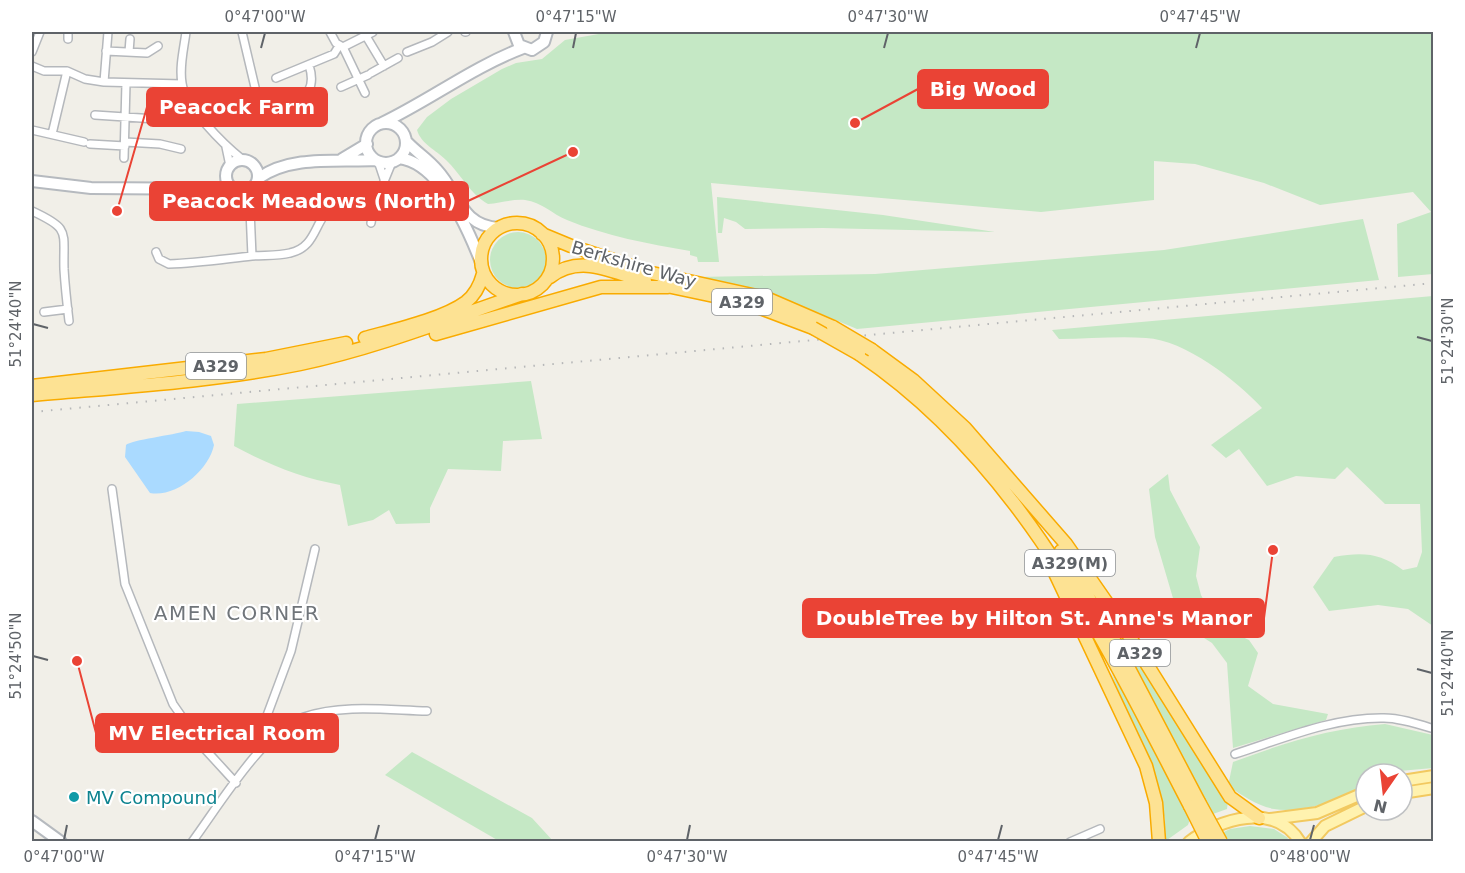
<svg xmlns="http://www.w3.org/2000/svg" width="1465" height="873" font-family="'DejaVu Sans',sans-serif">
<rect width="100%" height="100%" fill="#f1efe8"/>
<!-- green -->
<path fill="#c5e8c5" d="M610 32H1433V274L1398 277 1397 224 1431 212 1413 192 1320 205 1264 183 1195 164 1154 161V200L1041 212 711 183 719 262H698L697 257 690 255V251C649 244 606 236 567 220 552 214 542 202 525 200 513 199 501 203 488 204 470 194 461 174 446 160 436 150 421 144 417 130L427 117 451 99 502 69 516 63 542 59 565 40Z
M717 197 883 215 995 232 823 228 745 229 736 222 724 218 722 233H718Z
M1363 219 1379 280 857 329 766 291 696 277 875 274 1164 250Z
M490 260a28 28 0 1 1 56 0a28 28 0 1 1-56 0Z
M1433 296V626L1408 609 1378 605 1329 611 1313 587 1334 557C1363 552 1380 553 1403 570L1417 567 1422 552 1420 504H1385L1347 467 1335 479 1296 476 1267 486 1239 449 1226 458 1211 445 1262 408C1236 380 1185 340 1146 338 1117 336 1088 339 1059 339L1052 330Z
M531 381 542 439 503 441 501 471 448 469 430 508V523L396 524 389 510 373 520 348 526 340 485C301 478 269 465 234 446L237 404Z
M1168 474 1170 490 1200 547 1196 576 1201 595 1217 625 1249 640 1258 653 1248 686 1273 704 1328 714 1326 720 1233 748 1227 663 1212 643 1185 626 1175 605 1155 537 1149 489Z
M1125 640 1228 801 1227 809 1213 814 1123 642Z
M1111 673 1125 695 1190 819 1188 825 1167 840H1165V820L1158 787Z
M1385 724 1433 735V768L1366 774V783C1345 800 1301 814 1274 809 1257 806 1242 795 1228 786L1233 762C1284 743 1331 728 1385 724Z
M412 752 532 818 553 841H499L385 775Z
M1250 826 1274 829 1288 838 1286 842H1203L1230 829Z"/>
<!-- water -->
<path fill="#aadaff" d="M186 431 199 432 211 436 214 445C209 470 176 498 150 493L125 457 126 445C131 440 174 435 186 431Z"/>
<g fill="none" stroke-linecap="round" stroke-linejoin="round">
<defs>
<path id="street" d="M186 32C184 48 179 67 182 83 185 107 224 145 243 160
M242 32 258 100
M330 32 336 43 343 47 373 32
M465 32H466
M366 36 384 66
M68 39V32
M343 47 365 93
M106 51 147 53 158 46
M32 52 40 32
M129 52 130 39
M407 52 432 42 448 32
M32 66 44 71H67L85 79 104 82 182 84
M371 73 398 58
M276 78 334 54 339 46
M104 82 108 32
M341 87 368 75
M288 105C308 97 316 87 309 65
M95 115 156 119
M32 130 84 142
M52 134 67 71
M125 142 160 144 181 149
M90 144 125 146
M226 147 230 166
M124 158 126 83
M378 161 384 179
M238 192 250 210
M32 211C71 229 63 231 64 269 65 286 67 304 69 321
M371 223 374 206 392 162
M156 252 159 259 169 264C197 263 224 259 252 256 265 255 278 256 290 253 330 244 304 191 374 206
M252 256 250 210 256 186
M44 312 68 309
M112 489 125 584 173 704 203 747 236 783
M260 748 259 737 291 651 315 549
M1235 754C1282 739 1333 717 1384 718 1400 718 1418 724 1434 729
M192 842C218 807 264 730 304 717 342 704 387 710 427 711
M1070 842 1100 829"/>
<path id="secondary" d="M514 32 519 45 532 50 544 42 547 32
M382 123C430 100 473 67 523 48
M366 143a20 20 0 1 1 40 0a20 20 0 1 1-40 0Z
M406 141C416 152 428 159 437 170 459 194 461 226 499 228
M399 158C440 163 469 231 482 265
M342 159 367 144
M226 176a16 16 0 1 1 32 0a16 16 0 1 1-32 0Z
M259 178C291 155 338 162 375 160
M32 181 91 188 232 189
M32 821 61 842"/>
<path id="primary" d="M1402 781 1434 776
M1402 793 1434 788
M1270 819 1317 813 1366 792
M1189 842C1219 819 1275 801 1300 842
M1311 842 1325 826 1366 806"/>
<path id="highway" d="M481 259a36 36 0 1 1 72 0a36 36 0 1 1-72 0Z
M542 234 571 246 652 273 766 298 833 327
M550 277C581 253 613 273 645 281
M662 285 747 303 813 328
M436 334 601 287H668
M365 338C394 330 443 319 466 302 475 295 480 285 483 274
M872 350 913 380 965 428 1066 544 1121 623 1230 797 1259 818
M859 354C1021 463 1103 639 1190 806
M32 386 266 359 346 343
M32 395C121 387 212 382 300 364 376 348 449 319 522 294
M1061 551 1115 642 1199 802
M1054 571 1146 766 1156 803 1159 842"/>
</defs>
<!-- street casing -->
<use href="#street" stroke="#b5b8bc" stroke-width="10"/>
<!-- secondary casing -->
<use href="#secondary" stroke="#b6babf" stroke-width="14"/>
<!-- primary casing -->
<use href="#primary" stroke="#f2c960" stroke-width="14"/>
<!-- highway casing -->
<use href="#highway" stroke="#f9ab00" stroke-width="15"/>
<!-- street -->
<use href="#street" stroke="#fff" stroke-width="7"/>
<!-- secondary -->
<use href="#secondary" stroke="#fff" stroke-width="10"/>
<!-- primary -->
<use href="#primary" stroke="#fff2af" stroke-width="10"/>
<!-- highway -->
<use href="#highway" stroke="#fde293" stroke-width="12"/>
<!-- rail -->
<path stroke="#b6b7b8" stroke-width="2" stroke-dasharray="1.5 8" stroke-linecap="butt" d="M32 412 1434 283"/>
<defs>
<path id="highway-bridge" d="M833 327 872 350
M813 328 859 354
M1199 802 1221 842
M1190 806 1208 842"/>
</defs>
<!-- highway-bridge casing -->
<use href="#highway-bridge" stroke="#f9ab00" stroke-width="15" stroke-linecap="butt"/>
<!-- highway-bridge -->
<use href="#highway-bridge" stroke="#fde293" stroke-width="12"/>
</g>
<!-- ticks -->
<path fill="none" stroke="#5f6368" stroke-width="2" d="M261 48 265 33M573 48 576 33M884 48 888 33M1196 48 1200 33M33 324 48 328M1417 337 1432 341M33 656 48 660M1417 669 1432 673M64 840 67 825M375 840 379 825M687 840 690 825M998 840 1002 825M1310 840 1314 825"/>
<!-- markers -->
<circle fill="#0f9aa8" stroke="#fff" stroke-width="2" cx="74" cy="797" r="6"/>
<g text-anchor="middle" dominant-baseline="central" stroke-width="4.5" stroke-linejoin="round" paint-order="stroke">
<!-- shield labels -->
<g fill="#fff" stroke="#8f9295" stroke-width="1.5">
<rect x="712" y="289" width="60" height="26" rx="4.5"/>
<rect x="186" y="353" width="60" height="26" rx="4.5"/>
<rect x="1025" y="550" width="90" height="26" rx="4.5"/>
<rect x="1110" y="640" width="60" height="26" rx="4.5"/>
</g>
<g font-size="16" font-weight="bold" fill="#5f6368">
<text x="742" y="302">A329</text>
<text x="216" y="366">A329</text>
<text x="1070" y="563">A329(M)</text>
<text x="1140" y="653">A329</text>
</g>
<!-- street labels -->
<g font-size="18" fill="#5f6368" stroke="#fff">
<text transform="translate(634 264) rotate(16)">Berkshire Way</text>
</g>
<!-- culture labels -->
<g font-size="18" fill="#0d838f" stroke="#fff" text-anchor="start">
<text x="86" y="797">MV Compound</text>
</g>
<!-- neighbourhood labels -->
<g font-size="20" letter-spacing="1.5" fill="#70757a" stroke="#fff">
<text x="237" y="613">AMEN CORNER</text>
</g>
</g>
<!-- callouts -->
<path fill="none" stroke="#ea4335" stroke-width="2" d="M855 123L918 89M117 211L147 107M573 152L468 201M1273 550L1264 618M77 661L96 733"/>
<g fill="#ea4335" stroke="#fff" stroke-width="2">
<circle cx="855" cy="123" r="6"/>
<circle cx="117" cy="211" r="6"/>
<circle cx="573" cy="152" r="6"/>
<circle cx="1273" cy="550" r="6"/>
<circle cx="77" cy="661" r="6"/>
</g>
<g fill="#ea4335" stroke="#ea4335" stroke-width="2">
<rect x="918" y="70" width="130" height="38" rx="6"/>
<rect x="147" y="88" width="180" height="38" rx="6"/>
<rect x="150" y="182" width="318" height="38" rx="6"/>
<rect x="803" y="599" width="461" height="38" rx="6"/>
<rect x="96" y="714" width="242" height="38" rx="6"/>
</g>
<g font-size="20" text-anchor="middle" font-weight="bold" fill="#fff">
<text x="983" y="96">Big Wood</text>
<text x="237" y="114">Peacock Farm</text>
<text x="309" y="208">Peacock Meadows (North)</text>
<text x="1034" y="625">DoubleTree by Hilton St. Anne's Manor</text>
<text x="217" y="740">MV Electrical Room</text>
</g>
<!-- border -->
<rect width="1465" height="873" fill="none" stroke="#ffffff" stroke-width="66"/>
<!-- north arrow -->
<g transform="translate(1384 792) rotate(194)"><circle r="28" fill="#ffffff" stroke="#bfc1c3" stroke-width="1.5"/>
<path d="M0-4.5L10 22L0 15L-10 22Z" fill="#ea4335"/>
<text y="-9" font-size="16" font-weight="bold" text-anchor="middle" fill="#5f6368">N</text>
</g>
<rect x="33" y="33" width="1399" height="807" fill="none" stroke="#5f6368" stroke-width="2"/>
<g font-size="15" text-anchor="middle" fill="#5f6368">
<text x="265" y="22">0°47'00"W</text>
<text x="576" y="22">0°47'15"W</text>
<text x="888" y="22">0°47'30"W</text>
<text x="1200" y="22">0°47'45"W</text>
<text transform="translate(16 324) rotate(-90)" y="5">51°24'40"N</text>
<text transform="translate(1448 341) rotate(-90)" y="5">51°24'30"N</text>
<text transform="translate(16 656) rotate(-90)" y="5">51°24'50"N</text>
<text transform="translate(1448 673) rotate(-90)" y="5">51°24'40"N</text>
<text x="64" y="862">0°47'00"W</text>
<text x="375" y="862">0°47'15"W</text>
<text x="687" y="862">0°47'30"W</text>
<text x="998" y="862">0°47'45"W</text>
<text x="1310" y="862">0°48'00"W</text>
</g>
</svg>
